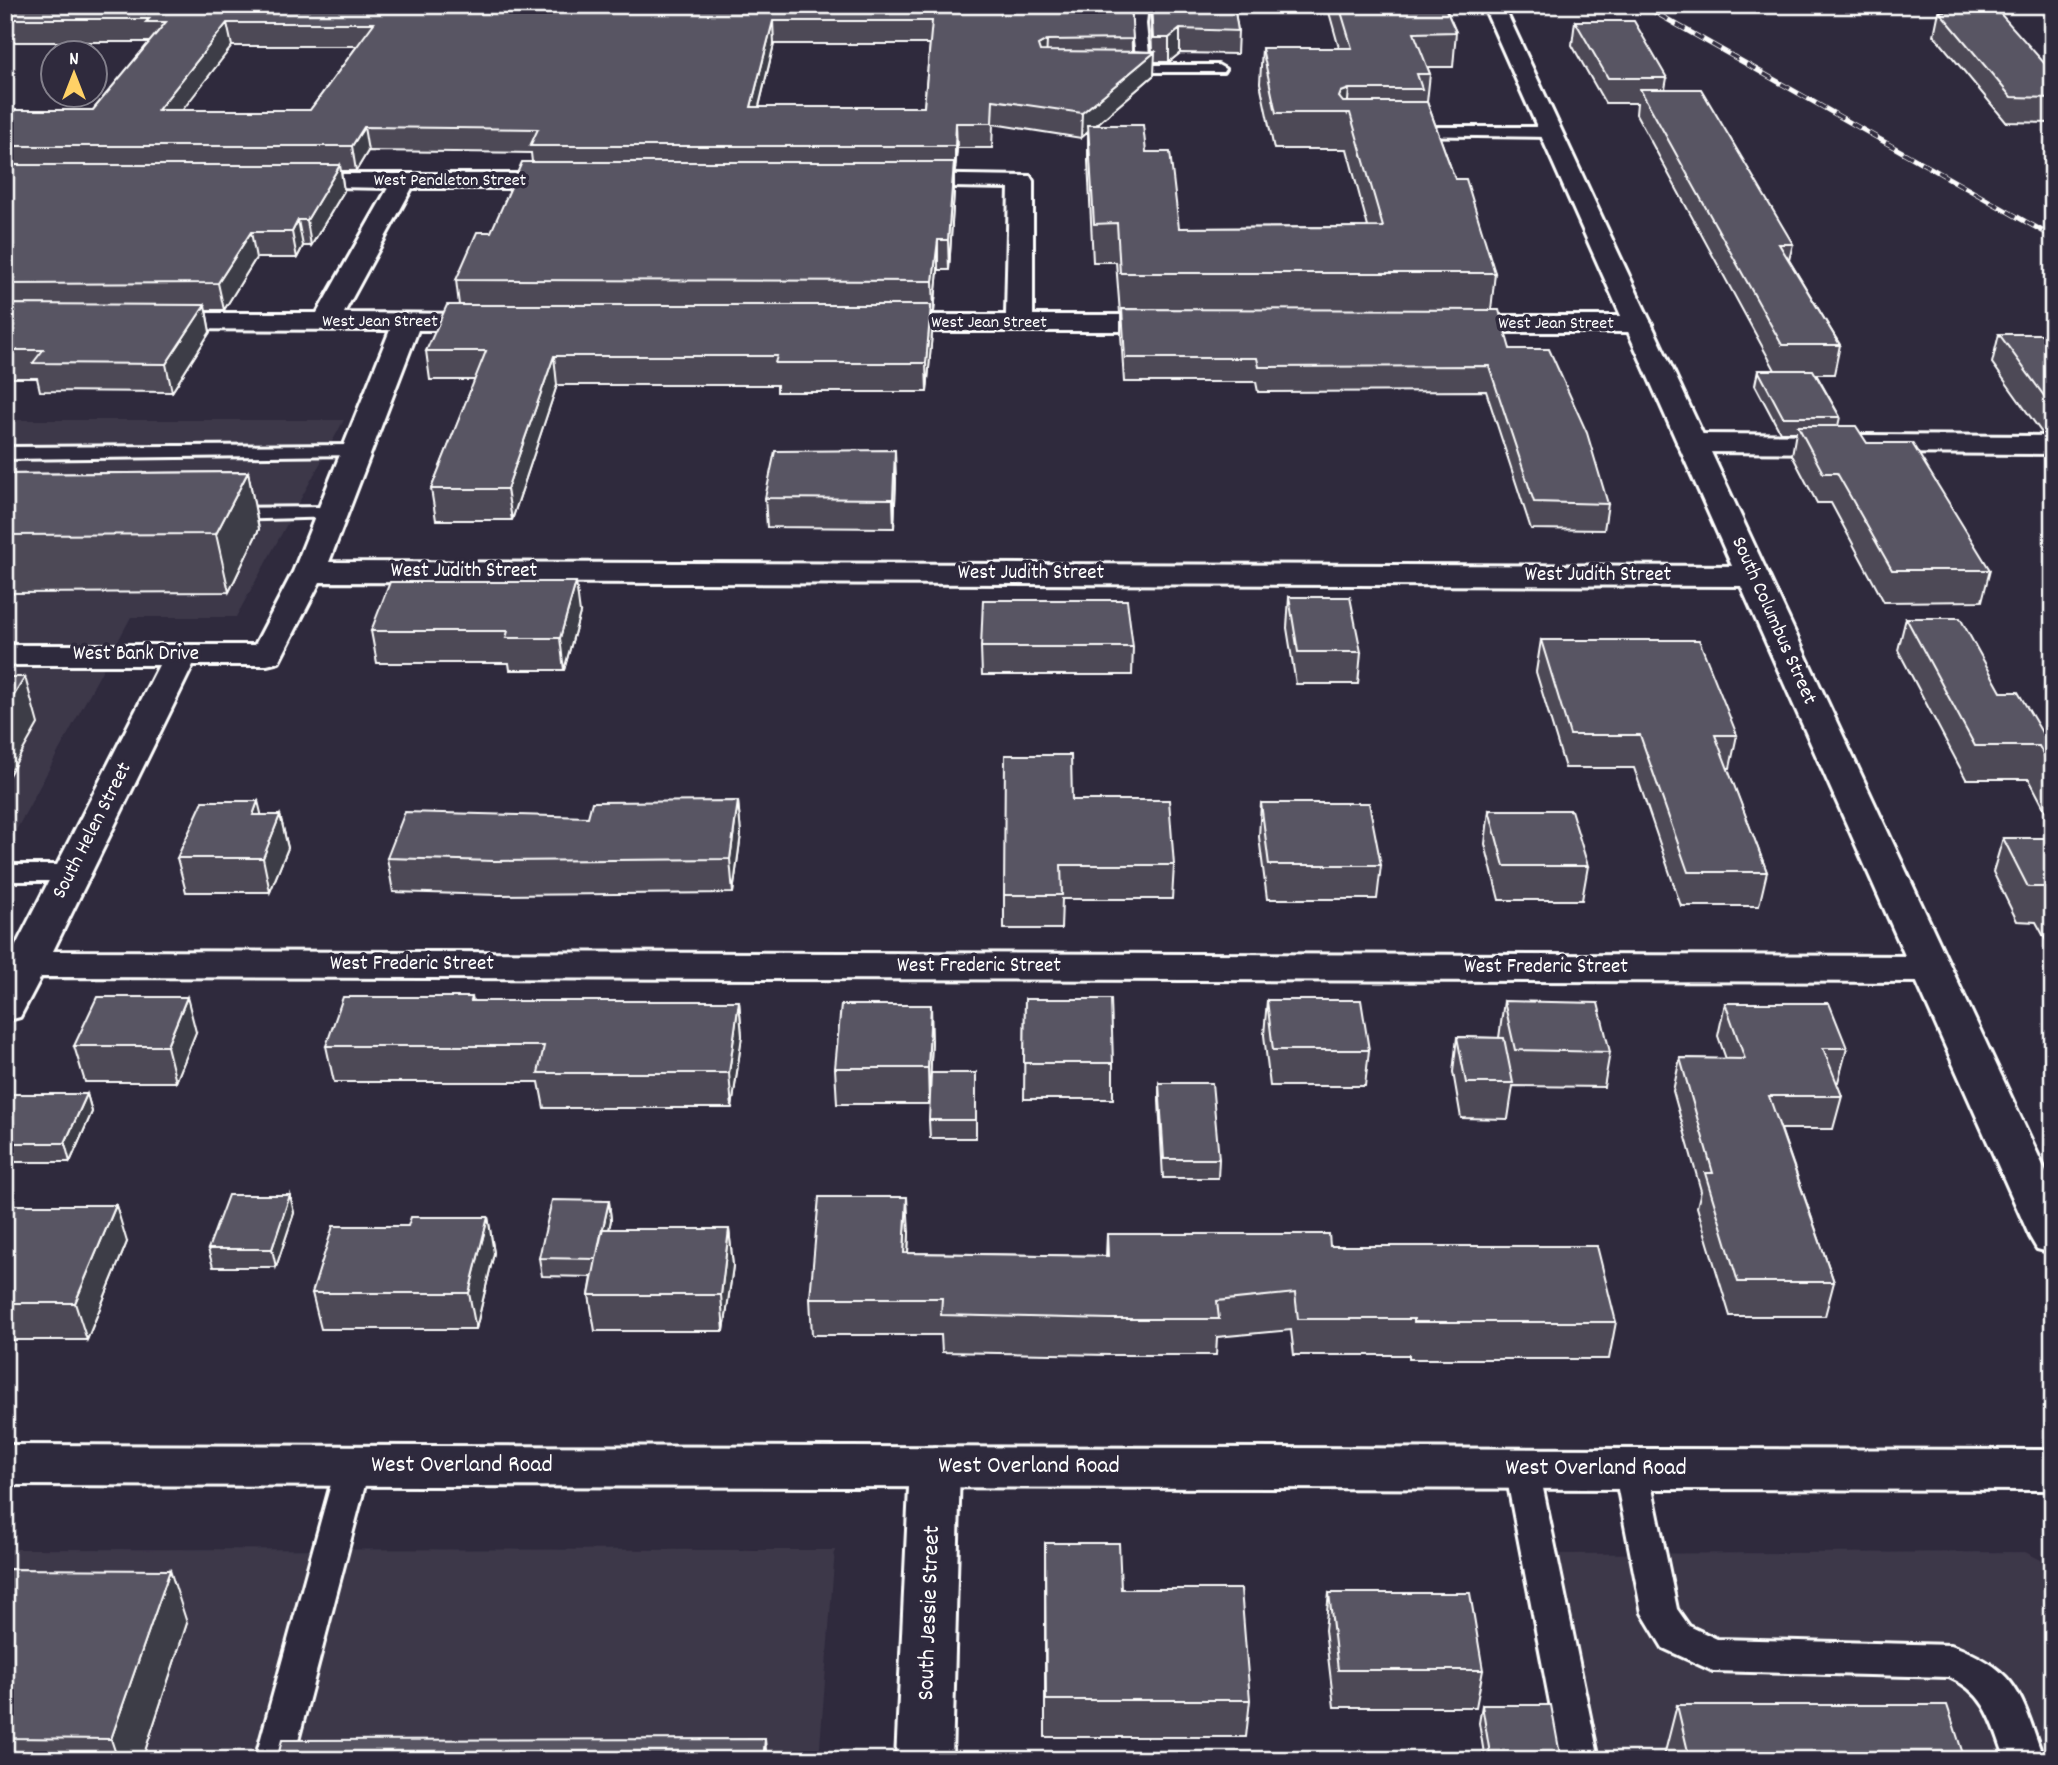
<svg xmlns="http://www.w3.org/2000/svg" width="2058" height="1765" font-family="Dekko,sans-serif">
<rect width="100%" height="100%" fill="#2f2a3d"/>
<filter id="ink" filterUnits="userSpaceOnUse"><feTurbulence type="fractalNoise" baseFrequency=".0143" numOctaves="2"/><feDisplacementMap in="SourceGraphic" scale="14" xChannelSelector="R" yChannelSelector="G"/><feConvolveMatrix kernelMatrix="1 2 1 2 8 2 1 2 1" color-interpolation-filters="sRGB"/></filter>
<g filter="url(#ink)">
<!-- built -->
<path fill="#3c3749" d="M5 420H344L236 617H131L5 851Z
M5 1549 835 1550 819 1760H5Z
M2025 1552 2053 1566V1760H1582L1539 1554Z"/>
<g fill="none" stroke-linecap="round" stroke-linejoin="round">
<defs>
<path id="service" d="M1134 5H1148L1146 24 1150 65H1218L1225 69 1223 72H1138L1132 24Z
M1404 127H1551L1559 132 1551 137 1398 135 1396 132 1398 129Z
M357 445 364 447 367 451 364 455 5 459V447Z
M333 507 340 509 344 513 340 517 222 520 215 518 211 514 215 510 222 508Z
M5 865H73L82 867 86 873 82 879 73 881H5Z
M353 1452 365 1456 370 1466 293 1760H255L336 1466 341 1456Z
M1522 1455 1534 1459 1539 1469 1599 1760H1561L1505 1469 1510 1459Z
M1631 1455 1643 1459 1648 1469 1677 1609 1689 1626 1717 1639 1951 1645C2020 1670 2021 1697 2044 1760H2006C1993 1724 1987 1693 1949 1677L1713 1671 1663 1648 1642 1613 1614 1469 1619 1459Z"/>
<path id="minor" d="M290 174H566L575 176 578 181 575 186 566 188H412L344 313 491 314 501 316 505 322 501 328 491 330H418L329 562 1753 566 1764 569 1769 576 1764 583 1753 586 320 582 279 662 267 665H193L53 951 1931 956 1945 960 1951 969 1945 978 1931 982 41 977 20 1017 5 1021V967L159 665H5V645H255L293 572 390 330 156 329 146 327 142 321 146 315 156 313H317L388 188 281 186 278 181 281 176Z
M902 174 1030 176 1033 181V315H1174L1184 317 1188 323 1184 329 1174 331H880L870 329 866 323 870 317 880 315H1006L1009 188 893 186 890 181 893 176Z
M1451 316H1638L1648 318 1652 324 1648 330 1638 332H1451L1441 330 1437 324 1441 318Z
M1692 434 2053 436V454L1692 452 1682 449 1677 443 1682 437Z
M935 1447 953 1453 960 1467 952 1760H896L910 1467 917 1453Z"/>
<path id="tertiary" d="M1483 5H1503L2053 1187V1253L2037 1249 2030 1237Z
M5 1445 2053 1450V1490L5 1485Z"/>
</defs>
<!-- service casing -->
<use href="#service" stroke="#fff" stroke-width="6"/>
<!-- minor casing -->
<use href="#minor" stroke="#fff" stroke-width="6"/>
<!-- tertiary casing -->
<use href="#tertiary" stroke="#fff" stroke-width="6"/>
<!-- service -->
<use href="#service" fill="#2f2a3d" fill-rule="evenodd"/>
<!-- minor -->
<use href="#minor" fill="#2f2a3d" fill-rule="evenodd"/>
<!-- tertiary -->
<use href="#tertiary" fill="#2f2a3d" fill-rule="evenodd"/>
<defs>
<path id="rail" d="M1642 5 2053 237"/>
</defs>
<!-- rail casing -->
<use href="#rail" stroke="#fff" stroke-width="5"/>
<!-- rail -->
<use href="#rail" stroke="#2f2a3d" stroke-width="3.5" stroke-dasharray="10" stroke-linecap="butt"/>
</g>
<!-- wall -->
<path fill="#4d4956" stroke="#fff" stroke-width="2" fill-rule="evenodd" d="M5 5H1131L1132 51 1152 52 1150 5H1234L1238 31 1237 54 1180 53 1169 62H1154V75L1096 125 1146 152 1179 228 1368 227 1347 149H1274L1260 83 1262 48H1339L1327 5H1444L1456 32 1453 67H1427L1430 74 1427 102 1455 179 1495 273 1491 310 1510 349 1608 504 1604 530 1531 529 1486 391 1258 392 1256 382H1124L1121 334V313H1120L1116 262H1093L1088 161V132L1081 138 993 124 992 148H957L955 171H954V191L949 270H938L934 312H932V333L927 392H777V385H557L512 520H436L431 489 475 380H430L426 351 459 305 456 280 491 232 532 162 531 153 368 151 356 171H341L344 191 311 246H303L297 258H256L224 310H206L210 332 172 392 40 391 37 378H5V110H93L150 42H5ZM774 44H930L924 107H759ZM232 46H357L310 110H182Z
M1939 11 2053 73V123L2006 122 1934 35Z
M1575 21 1667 78 1665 89 1793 244 1789 260 1840 345 1834 374H1816L1840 417 1838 426 1867 443 1990 570 1982 601 1884 602 1831 503H1817L1792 455 1796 432H1780L1755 385 1758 370H1775L1636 114 1637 103H1605L1572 45Z
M1999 334H2053V434L2042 433 1992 363Z
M248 472 259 529 229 592 5 593V474Z
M896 479 894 528 767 527 765 498Z
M1289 597 1361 652 1358 684H1296L1287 628Z
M580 613 564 670H510L509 663H377L371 631Z
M1906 618 2001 692 2047 741H2053V825L2029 779H1966L1898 650Z
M1541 640 1737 735 1730 768H1727L1767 872 1759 906H1681L1634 768H1565L1536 672Z
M981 647H1133L1132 675H982Z
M1072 800 1174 865 1172 899H1062L1061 929H1004V895Z
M738 801 741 834 733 893 499 895 393 892 387 858 588 817Z
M1261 803 1381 865 1377 899H1267L1259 837Z
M1489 810 1588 866 1582 900H1499L1485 844Z
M262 815H280L288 848 270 892H186L177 858Z
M2003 838H2053V953L2036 922 2017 921 1993 872Z
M472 997 473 1001H739L742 1036 732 1108H544L539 1082H334L326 1046Z
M1025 999 1113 1063V1099H1024Z
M1267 1000 1369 1050 1365 1086H1270L1264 1035Z
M1504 1001 1610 1052 1604 1087 1513 1086 1508 1119 1461 1118 1453 1072 1457 1037 1499 1038Z
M1725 1003 1847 1048 1838 1082H1836L1842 1096 1833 1129H1781L1834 1282 1825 1316H1730L1697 1207 1701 1191 1673 1091 1680 1058 1726 1059 1718 1036Z
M196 1032 176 1082H85L74 1046Z
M932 1040 929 1104H837L835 1068Z
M976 1073V1138H930L929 1120Z
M1159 1083 1219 1159 1218 1178H1163L1159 1101Z
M87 1094 92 1112 70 1162H5V1101Z
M290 1195 294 1213 276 1267H213L208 1249Z
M609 1201 611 1220 609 1229H729L733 1266 724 1331H595L589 1295 592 1277 542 1276 539 1258Z
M5 1205 127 1242 87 1340H5Z
M488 1217 494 1253 476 1329H321L312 1293 408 1226Z
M909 1233 908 1253 1106 1256 1107 1234 1330 1246 1616 1322 1609 1359H1409V1355H1294L1291 1330 1217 1337 1216 1355H1109L942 1352 941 1335H812L810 1298Z
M1045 1543 1121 1589 1250 1700 1246 1737H1045Z
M5 1569 187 1623 142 1760H5Z
M1329 1593 1483 1670 1476 1707H1334L1325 1630Z
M1482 1705 1561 1760H1485L1479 1723Z
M1677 1705 1965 1760H1663Z"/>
<!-- shaded-wall -->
<path fill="#3e3c46" stroke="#fff" stroke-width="2" d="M773 21 774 44 753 131 751 107Z
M227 23 232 46 164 134 158 110Z
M1180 29V53L1169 62V38Z
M1047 40 1046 63 1038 69V45Z
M1155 52 1154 75 1081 138 1082 113Z
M1349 89 1347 113 1339 97 1341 92Z
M956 123 957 148 955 171V146Z
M364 127 368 151 356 171 352 146Z
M954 162V191L949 270 948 240Z
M340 165 344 191 311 246 307 220Z
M298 220 303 246 297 258 292 232Z
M251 232 256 258 224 310 218 283Z
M938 240V270L934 312 933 281Z
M205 305 210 332 172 392 166 364Z
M931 305 932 333 927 392 926 363Z
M554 356 557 385 512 520 507 489Z
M895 450 896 479 894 528 893 499Z
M248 472 259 529 229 592 216 534Z
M576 582 580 613 564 670 560 638Z
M25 677 38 724 5 782V710Z
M258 801 266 834 253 815Z
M738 801 741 834 733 893 730 859Z
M280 815 288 848 270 892 263 858Z
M187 997 196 1032 176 1082 167 1046Z
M739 1001 742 1036 732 1108 729 1073Z
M931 1005 932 1040 929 1104 928 1068Z
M87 1094 92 1112 70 1162 65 1143Z
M290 1195 294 1213 276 1267 272 1249Z
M907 1197 909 1233 906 1289 904 1253Z
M609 1201 611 1220 599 1277 596 1259Z
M116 1205 127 1242 87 1340 75 1303Z
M488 1217 494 1253 476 1329 469 1293Z
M729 1229 733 1266 724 1331 721 1295Z
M170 1570 187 1623 142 1760H118L111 1739Z
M765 1739 767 1760H763Z"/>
<!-- building -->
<path fill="#595564" stroke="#fff" stroke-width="2" fill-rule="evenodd" d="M5 5H1131L1133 39 1047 40 1038 45 1040 51 1155 52 1082 113 993 100 992 123H956L955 146H530L538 129 364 127 352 146H5V110H93L166 22H146L149 19H5ZM773 21H932L924 107H751ZM227 23H374L310 110H158Z
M1151 5H1234L1238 31 1180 29 1169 38H1153Z
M1339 5H1444L1456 32 1414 33 1430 74H1417L1422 89H1349L1341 92 1339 97 1343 102H1427L1455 179H1466L1495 273H1120L1117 223 1094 224 1088 125H1143L1146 152H1170L1179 228 1383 227 1350 113H1276L1262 48H1352Z
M1939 11H1998L2053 73V98L2011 97Z
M1575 21H1634L1667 78H1608Z
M1640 89H1701L1793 244H1779L1840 345H1782Z
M522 162H954L948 240H938L933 281 456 280 477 232H491Z
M5 165H340L307 220H298L292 232H251L218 283 5 284Z
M5 304 205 305 166 364 33 363 43 350H5Z
M447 305H931L926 363H775L777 356H554L507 489H431L486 351H426Z
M1122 309 1499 310 1510 349H1549L1587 433 1608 504 1534 502 1489 366 1259 367 1257 358H1125Z
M1999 334H2053V404H2050Z
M1758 370H1813L1840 417H1783Z
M1798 426H1856L1867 443H1912L1990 570H1892L1837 473H1823Z
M895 450 893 499 765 498 775 451Z
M248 472 216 534 5 535V474Z
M390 582H576L560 638H506L508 631H371Z
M1289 597H1350L1361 652H1298Z
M983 600H1127L1133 647H981Z
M1906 618H1960L2001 692H2018L2047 741H2053V773L2039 746H1975Z
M1541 640H1699L1737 735H1715L1767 872H1688L1640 735H1570Z
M5 677H25L5 710Z
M1005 755H1071L1072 800H1169L1174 865H1061L1062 895H1004Z
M203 801H258L253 815H280L263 858H177Z
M738 801 730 859 494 861 387 858 405 812 588 817 592 802Z
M1261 803H1369L1381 865H1269Z
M1489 810H1571L1588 866H1504Z
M2003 838H2053V899L2047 887H2028Z
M97 997H187L167 1046H74Z
M343 997H472L471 1001H739L729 1073H538L544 1046H326Z
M1025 999H1111L1113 1063H1024Z
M1267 1000H1361L1369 1050H1273Z
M1504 1001 1598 1003 1610 1052 1515 1050Z
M1725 1003H1829L1847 1048H1823L1842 1096H1769L1834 1282H1738L1705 1173H1713L1680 1058 1745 1059Z
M841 1005H931L928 1068H835Z
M1457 1037 1504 1038 1513 1083H1466Z
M931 1073H976V1120H929Z
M1159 1083H1212L1219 1159H1164Z
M9 1094H87L65 1143H5V1101Z
M228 1195H290L272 1249H208Z
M819 1197H907L904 1253 1108 1256 1107 1234H1329L1330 1246H1597L1616 1322H1414V1319H1298L1295 1293 1217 1301 1219 1319H1110L941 1315 942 1298H810Z
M552 1200 609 1201 596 1259 539 1258Z
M5 1205H116L75 1303H5Z
M411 1217H488L469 1293H312L333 1226H408Z
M602 1229H729L721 1295H589Z
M1045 1543H1119L1121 1589H1241L1250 1700H1046Z
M5 1569 170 1570 111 1739 5 1738Z
M1329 1593H1470L1483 1670H1338Z
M1482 1705H1551L1561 1760H1491Z
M1677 1705H1947L1965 1760H1690Z
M765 1739 763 1760H277L282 1740Z"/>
</g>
<g text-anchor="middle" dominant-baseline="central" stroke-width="7" stroke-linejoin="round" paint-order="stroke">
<!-- far-street labels -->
<g font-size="18" fill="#fff" stroke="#2f2a3d">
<text x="450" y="181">West Pendleton Street</text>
<text x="380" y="322">West Jean Street</text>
<text x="989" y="323">West Jean Street</text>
<text x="1556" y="324">West Jean Street</text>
</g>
<!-- street labels -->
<g font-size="21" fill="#fff" stroke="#2f2a3d">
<text x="464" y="572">West Judith Street</text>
<text x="1031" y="574">West Judith Street</text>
<text x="1598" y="576">West Judith Street</text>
<text transform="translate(1773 621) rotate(66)">South Columbus Street</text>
<text x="136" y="655">West Bank Drive</text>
<text transform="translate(93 831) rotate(-63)">South Helen Street</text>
<text x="412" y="965">West Frederic Street</text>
<text x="979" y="967">West Frederic Street</text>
<text x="1546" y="968">West Frederic Street</text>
</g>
<!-- near-street labels -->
<g font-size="24" fill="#fff" stroke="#2f2a3d">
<text x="462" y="1466">West Overland Road</text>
<text x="1029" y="1467">West Overland Road</text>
<text x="1596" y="1469">West Overland Road</text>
<text transform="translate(930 1613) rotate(-88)">South Jessie Street</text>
</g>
</g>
<!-- margin -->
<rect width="2058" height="1765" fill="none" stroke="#2f2a3d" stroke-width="28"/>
<rect x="14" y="14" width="2030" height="1737" fill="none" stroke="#fff" stroke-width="2.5" filter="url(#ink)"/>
<!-- north arrow -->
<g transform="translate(74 74)"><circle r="33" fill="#2f2a3d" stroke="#827f8b" stroke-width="2"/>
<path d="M0-5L12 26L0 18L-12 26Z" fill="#ffd166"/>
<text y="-10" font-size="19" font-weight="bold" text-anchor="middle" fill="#ffffff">N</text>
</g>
</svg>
